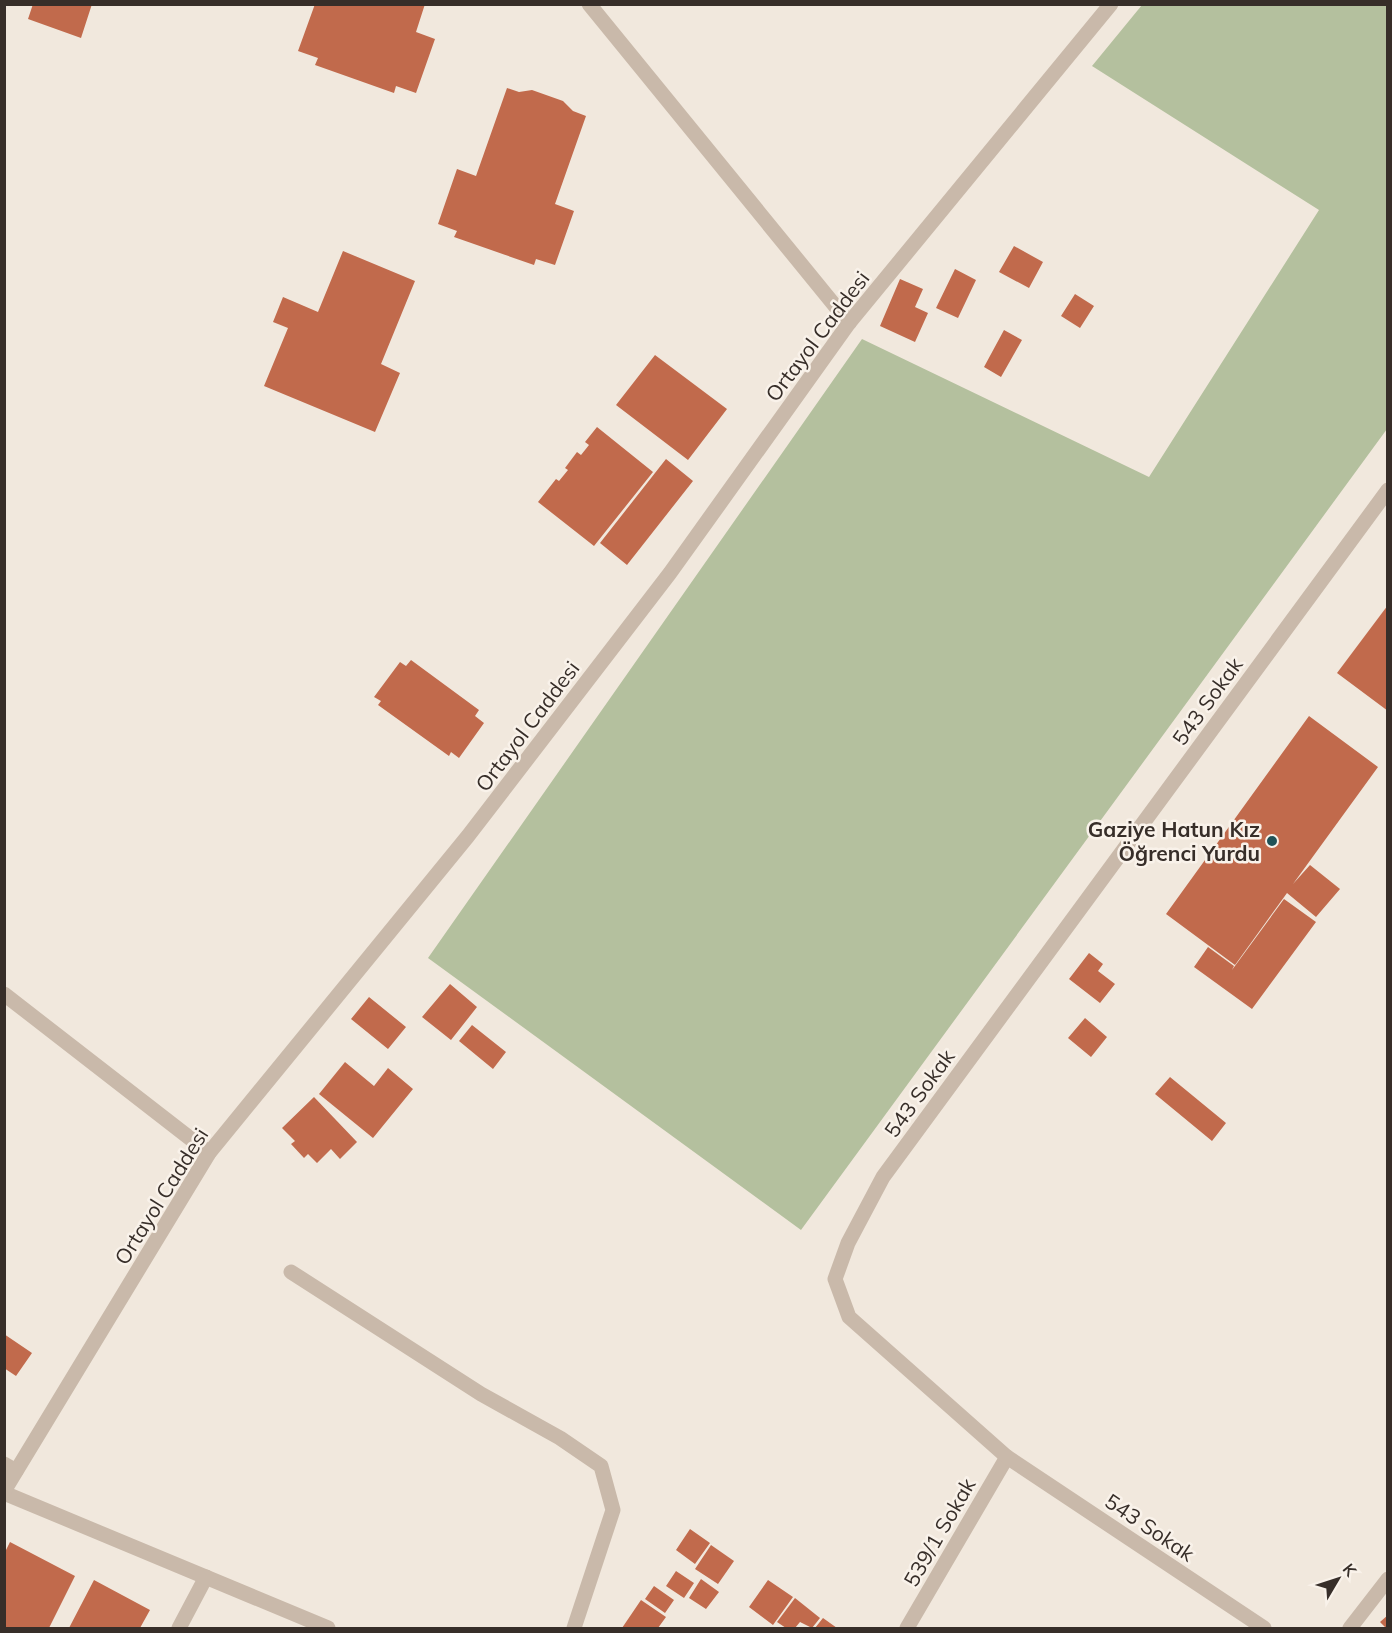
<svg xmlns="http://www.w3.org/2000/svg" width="1392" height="1633" font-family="Mulish,sans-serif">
<rect width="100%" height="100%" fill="#f1e8dd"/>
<!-- green -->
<path fill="#b4c09e" d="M1142 5H1387V429L801 1230 428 958 862 339 1149 477 1319 210 1092 66Z"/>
<!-- building -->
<path fill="#c16a4c" d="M33 4H92L81 38 28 19Z
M315 4H425L416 32 435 39 416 93 396 86 394 93 315 65 318 58 298 51Z
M507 88 519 92 532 90 563 101 573 111 586 116 555 204 574 211 555 265 536 259 534 265 454 237 457 231 438 224 457 169 476 176Z
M1014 246 1043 262 1029 288 999 272Z
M343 251 415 281 381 364 400 373 375 432 264 386 288 328 273 322 283 297 318 312Z
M955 269 976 280 958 318 936 308Z
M900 279 923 289 915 307 928 313 915 342 880 326Z
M1075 294 1094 306 1080 328 1061 316Z
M1004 330 1022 340 1001 377 984 367Z
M655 355 727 409 688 460 616 405Z
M597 427 653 472 594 546 538 502 556 479 559 481 568 470 565 468 577 452 581 455 589 445 585 442Z
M666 459 693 481 627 565 600 543Z
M1388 605V711L1337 673Z
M411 660 479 710 475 716 484 723 459 758 451 752 449 756 378 705 381 701 374 697 400 662 406 666Z
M1309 716 1378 767 1293 884 1310 865 1340 889 1316 917 1287 893 1235 965 1166 914Z
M1284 899 1316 922 1252 1009 1194 967 1208 947 1234 966 1232 970Z
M1089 953 1103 964 1098 971 1115 984 1100 1003 1069 979Z
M450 984 477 1007 451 1040 422 1017Z
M369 997 406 1027 388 1049 351 1019Z
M1085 1018 1107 1037 1091 1057 1068 1038Z
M472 1025 506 1052 493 1069 459 1041Z
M345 1062 374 1086 388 1068 413 1089 373 1138 319 1094Z
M1170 1077 1226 1123 1212 1141 1155 1094Z
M314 1097 357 1142 340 1159 331 1149 317 1163 308 1154 304 1158 291 1144 295 1141 282 1128Z
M4 1334 32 1353 16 1376 4 1368Z
M690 1529 710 1543 695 1564 676 1550Z
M10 1542 75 1576 49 1628H4V1554Z
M711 1545 734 1561 718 1584 695 1569Z
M676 1571 694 1583 684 1598 666 1586Z
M701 1579 719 1592 706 1609 689 1598Z
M94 1580 150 1610 140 1628H69Z
M768 1580 793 1597 773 1625 749 1607Z
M654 1586 674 1600 665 1613 645 1599Z
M795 1598 820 1618 812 1628 800 1622 795 1628H786L777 1622Z
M641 1600 666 1617 658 1628H622Z
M1388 1615V1628H1386L1380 1622Z
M823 1618 837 1628H815Z"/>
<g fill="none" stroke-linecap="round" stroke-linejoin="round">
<!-- service -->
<path stroke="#c9b9aa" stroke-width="15" d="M291 1272 481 1394 560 1438 601 1466 613 1510 574 1628
M179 1628 206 1577"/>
<!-- minor -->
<path stroke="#c9b9aa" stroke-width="15" d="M589 4 849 323
M4 994 209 1153
M4 1464 16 1471
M4 1493 328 1628
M907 1628 1007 1457
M1350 1628 1388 1579"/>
<!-- tertiary -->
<path stroke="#c9b9aa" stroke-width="15" d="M4 1491 209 1153 468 836 670 573 849 323 1111 4
M1264 1628 1007 1457 849 1317 835 1279 848 1243 883 1177 1388 490"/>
</g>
<!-- markers -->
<circle fill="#205257" stroke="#f9f2ea" stroke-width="2" cx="1272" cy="841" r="6"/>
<g text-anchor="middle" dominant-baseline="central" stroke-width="5" stroke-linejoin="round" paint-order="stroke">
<!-- street labels -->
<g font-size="21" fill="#372e29" stroke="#f9f2ea">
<text transform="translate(817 336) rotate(-53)">Ortayol Caddesi</text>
<text transform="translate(1207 701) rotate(-54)">543 Sokak</text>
<text transform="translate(527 726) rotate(-53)">Ortayol Caddesi</text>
<text transform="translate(919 1093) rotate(-54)">543 Sokak</text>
<text transform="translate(161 1196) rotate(-58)">Ortayol Caddesi</text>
<text transform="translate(1150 1527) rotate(34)">543 Sokak</text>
<text transform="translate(939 1532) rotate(-60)">539/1 Sokak</text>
</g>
<!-- poi labels -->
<g font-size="21" font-weight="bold" fill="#372e29" stroke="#f9f2ea" text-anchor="end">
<text x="1260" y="829">Gaziye Hatun Kız<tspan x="1260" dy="24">Öğrenci Yurdu</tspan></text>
</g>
</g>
<!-- border -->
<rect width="1392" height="1633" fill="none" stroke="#372e29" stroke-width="12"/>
<!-- north arrow -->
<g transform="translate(1338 1579) rotate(51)" stroke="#f9f2ea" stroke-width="4.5" paint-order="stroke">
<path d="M0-4.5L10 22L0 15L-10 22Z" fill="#372e29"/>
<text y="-9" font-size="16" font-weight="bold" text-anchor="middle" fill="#372e29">K</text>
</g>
</svg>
